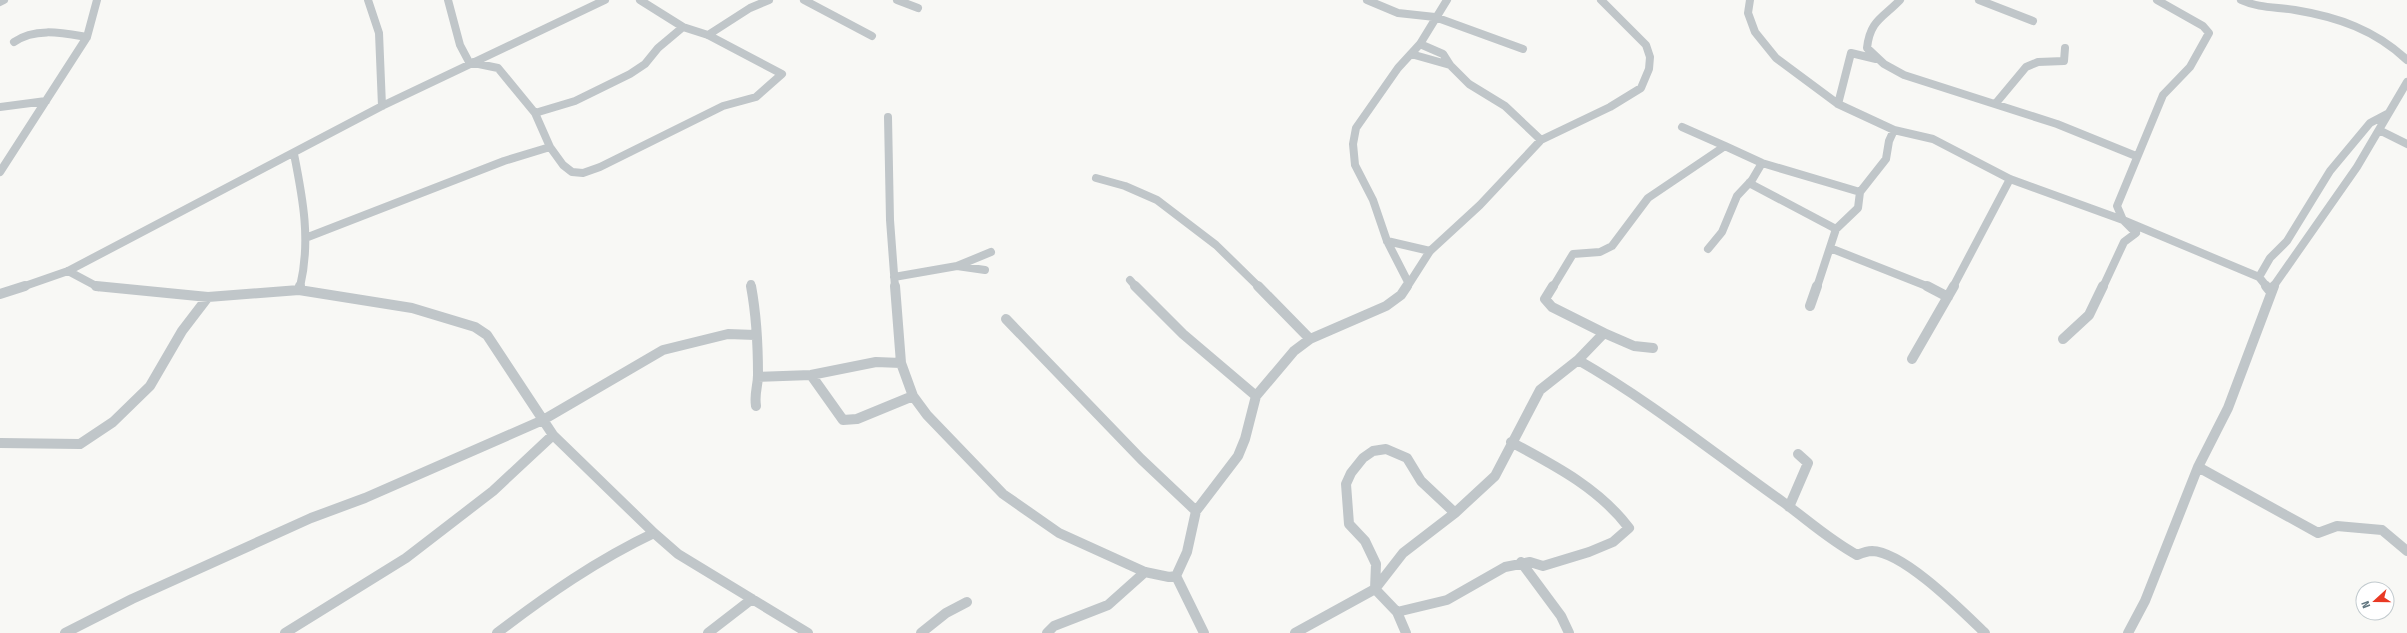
<svg xmlns="http://www.w3.org/2000/svg" width="2407" height="633" font-family="'Fira Sans Condensed',sans-serif">
<rect width="100%" height="100%" fill="#f8f8f5"/>
<g fill="none" stroke-linecap="round" stroke-linejoin="round">
<!-- street-far1 -->
<path stroke="#c0c6c9" stroke-width="8" d="M368 0 379 33 382 106
M448 0 460 45 469 62 498 68 535 113 550 147 563 165 572 172 583 173 600 167 723 106 756 97 782 74 708 35 683 27 640 0
M804 0 872 36
M897 0 918 8
M1367 0 1398 13 1435 17 1523 49
M1750 0 1748 13 1755 32 1776 58 1838 104 1894 130 1933 139 2010 179 2123 220 2259 277 2267 287
M1900 0C1883 18 1870 20 1867 48L1884 64 1904 75 2057 124 2136 156
M1979 0 2033 21
M2241 0C2258 8 2276 7 2295 10 2338 17 2375 30 2407 60
M0 2 4 0
M708 35 750 8 769 0
M14 42C35 27 63 33 87 37
M1420 44 1443 54 1450 65 1469 84 1505 106 1541 140
M1411 54 1450 65
M1996 103 2026 67 2038 62 2064 61 2065 48
M1838 104 1851 53 1876 59
M0 107 46 101
M535 113 575 101 630 74 645 64 658 48 683 27
M888 117 890 220 895 287
M2379 130 2407 144
M1725 146 1762 163 1860 192
M294 154C303 199 311 241 300 287
M0 172 87 37 97 0
M1096 178 1125 186 1157 200 1216 245 1259 287
M1749 183 1836 229
M308 237 504 161 550 147
M1387 241 1430 251
M1830 248 1929 287
M1708 249 1722 232 1737 196 1752 180 1762 163
M957 266 985 270
M68 271 98 287
M894 277 957 266 991 252
M2259 277 2270 258 2287 241 2330 171 2370 123 2387 114
M1130 280 1136 287
M1408 282 1387 241 1373 200 1355 165 1353 144 1356 128 1398 68 1420 44 1447 0
M751 284V287
M22 287 68 271 382 106 605 0
M1407 287 1430 251 1480 205 1541 140 1610 107 1641 88 1649 69 1650 57 1646 45 1601 0
M1553 287 1573 254 1600 252 1612 246 1648 198 1725 146 1682 127
M1817 287 1836 229 1858 208 1860 192 1886 159 1889 141 1894 130
M1953 287 2010 179
M2103 287 2124 242 2136 233 2123 220 2117 206 2163 95 2190 67 2209 33 2203 26 2157 0
M2273 287 2357 167 2407 82"/>
<!-- street -->
<path stroke="#c0c6c9" stroke-width="10" d="M96 286 208 297 299 290 412 308 475 327 487 335 553 435 654 533 678 554 808 633
M751 286C756 313 758 347 758 375 758 387 754 393 756 406
M895 286 901 363 913 396 927 415 1003 494 1059 533 1145 572 1169 577 1176 576
M1135 286 1183 334 1256 396
M1258 286 1310 339
M1927 286 1948 297
M2266 286 2270 291
M299 290 300 286
M0 294 25 286
M1810 306 1817 286
M1006 319 1141 459 1196 511
M1604 333 1634 346 1653 348
M2063 339 2089 315 2103 286
M1912 359 1954 286
M1578 360C1650 401 1715 454 1783 502 1809 521 1828 539 1857 555 1862 553 1867 551 1872 551 1904 552 1962 611 1985 633
M811 375 843 420 857 419 913 396
M758 377 811 375 876 362 901 363
M0 443 80 444 113 422 150 386 182 331 208 297
M2198 467 2318 533 2337 526 2382 530 2407 551
M1789 507 1808 463 1798 454
M1521 562 1561 616 1569 633
M1176 576 1187 552 1196 511 1238 456 1245 439 1256 396 1294 351 1310 339 1386 306 1401 295 1407 286
M1176 576 1204 633
M1397 612 1447 600 1505 567 1530 562 1543 566 1589 552 1613 542 1629 528C1599 488 1554 465 1511 442
M65 633 132 599 311 518 365 498 543 420 663 350 728 334 755 335
M285 633 406 558 493 491 553 435
M497 633C547 595 597 560 654 533
M708 633 752 599
M921 633 946 613 967 602
M1047 633 1054 626 1108 605 1145 572
M1295 633 1375 589 1403 553 1455 513 1495 476 1540 390 1578 360 1604 333 1552 307 1545 299 1553 286
M1406 633 1397 612 1375 589 1376 564 1365 541 1349 524 1346 484 1351 473 1363 458 1373 451 1386 449 1407 458 1421 481 1455 513
M2128 633 2145 601 2198 467 2228 408 2274 286"/>
</g>
<!-- north arrow -->
<g transform="translate(2375 601) rotate(249)"><circle r="19" fill="#ffffff" stroke="#c0c9cd"/>
<path d="M0-3L7 15L0 10L-7 15Z" fill="#e93924"/>
<text y="-6" font-size="11" font-weight="bold" text-anchor="middle" fill="#627781">N</text>
</g>
</svg>
